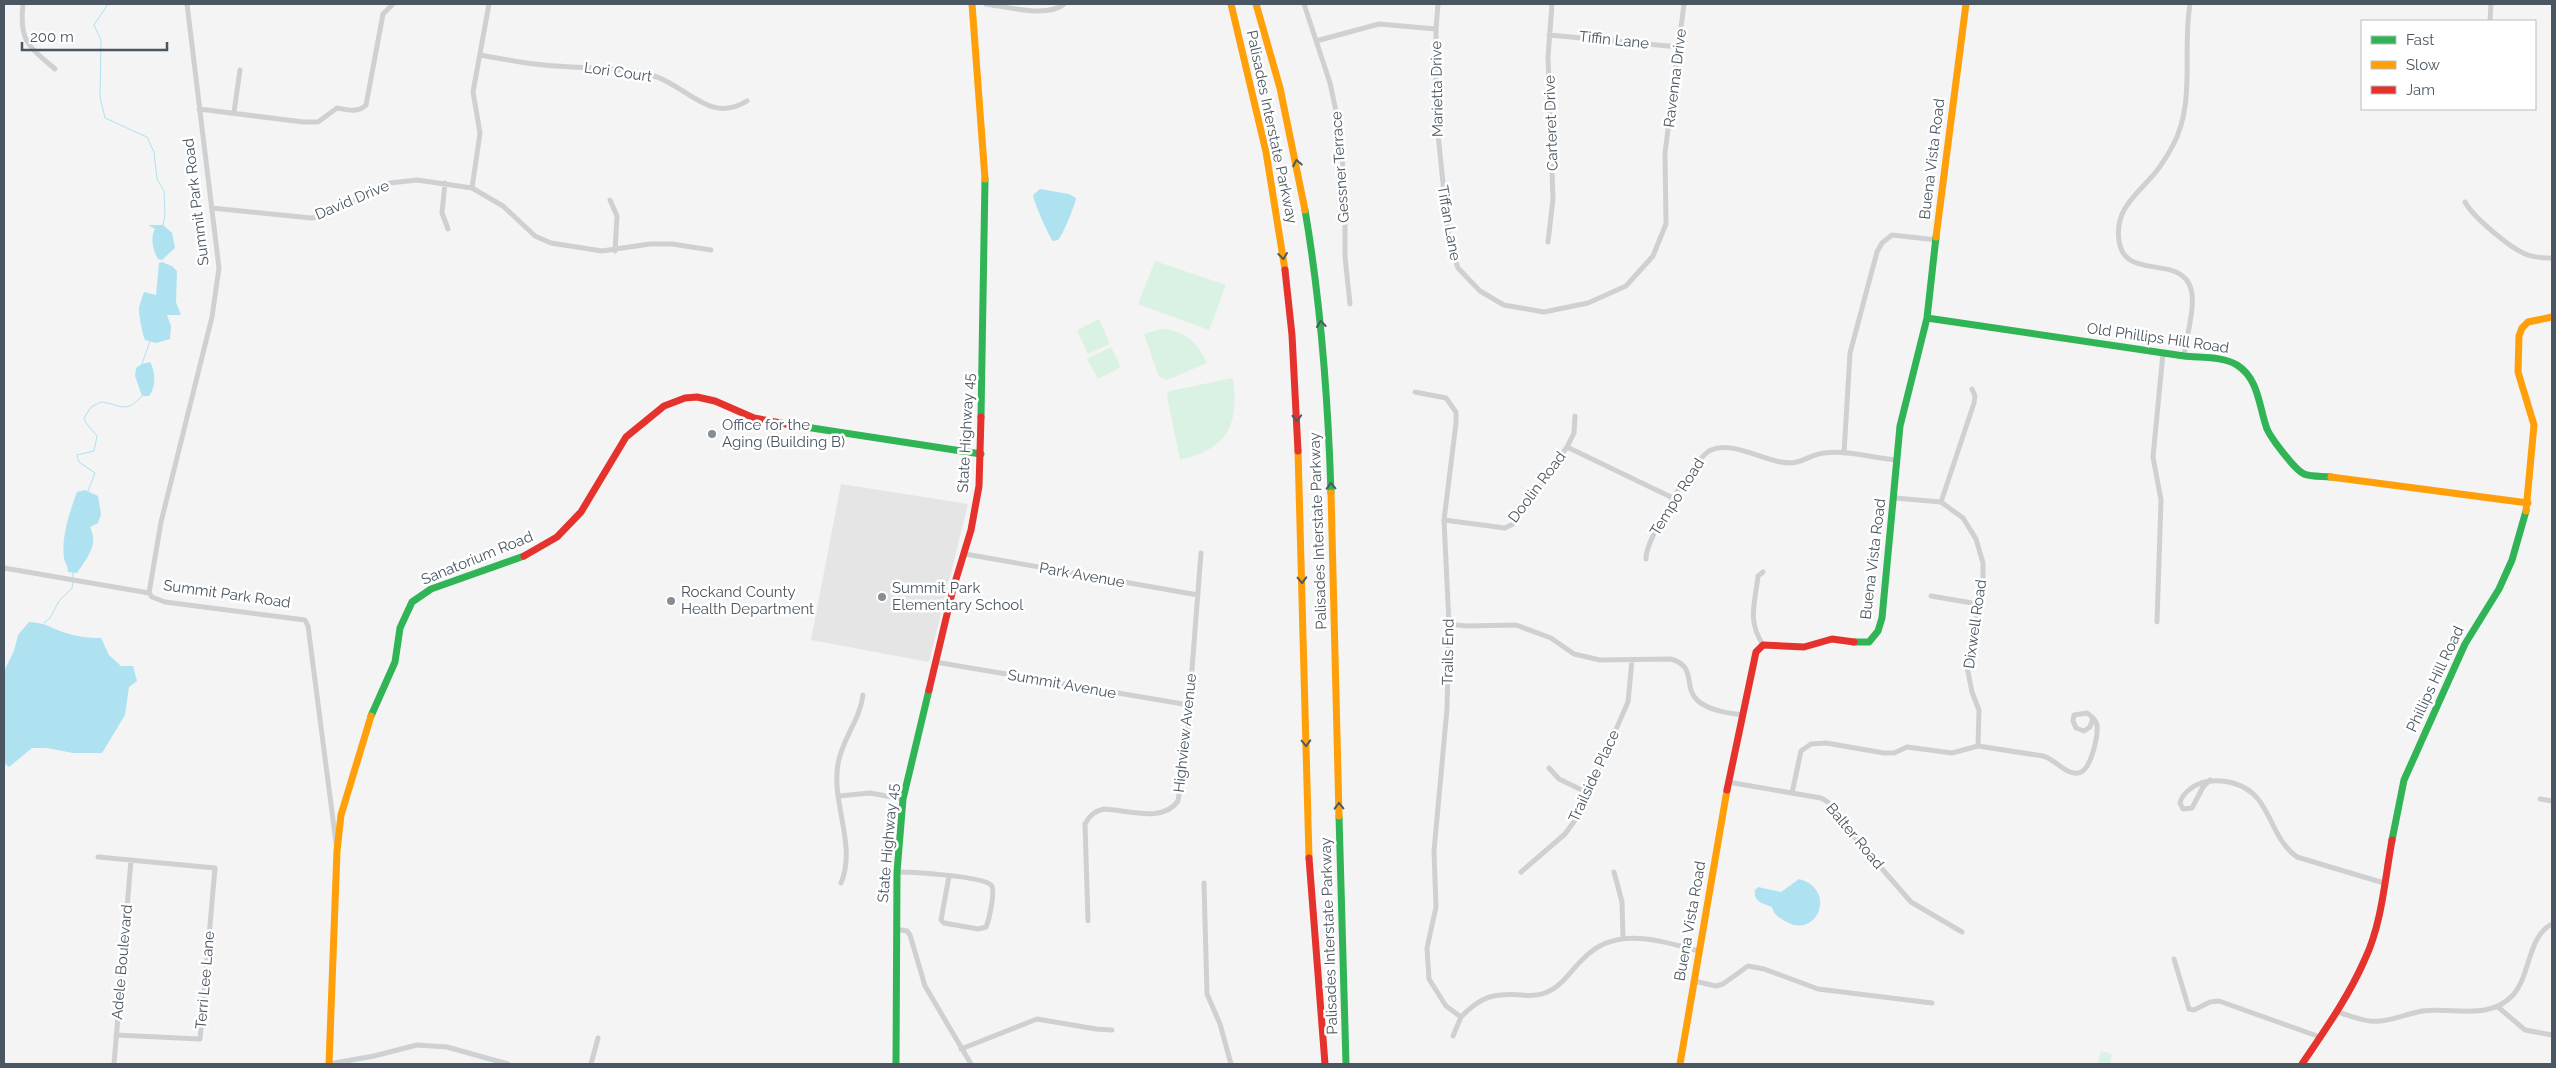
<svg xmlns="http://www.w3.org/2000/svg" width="2556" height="1068" font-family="Raleway,sans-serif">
<rect width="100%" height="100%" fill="#f4f4f4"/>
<!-- education -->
<path fill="#e6e5e6" d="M841 484 968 504 929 662 811 640Z"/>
<!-- green -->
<path fill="#d9f2e3" d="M1155 261 1226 285 1209 330 1138 304Z
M1099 319 1110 344 1088 354 1077 330Z
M1160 329C1185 330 1197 341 1207 363L1167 380 1159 377 1144 334Z
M1111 347 1121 367 1098 379 1087 359Z
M1233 378C1239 426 1228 448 1180 460L1167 396 1170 391Z
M2101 1051 2112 1054 2110 1064H2098Z"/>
<!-- water -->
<path fill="#aee2f0" d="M1040 189 1069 194 1076 198C1076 203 1062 237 1058 240L1053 241C1049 237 1033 200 1033 195Z
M148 225H163L172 233 175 248 162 260 158 259C153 251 150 238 155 229Z
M162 262 172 266 177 271 176 302 181 315H167L171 326 170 339 156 343 145 340C143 337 138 311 139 308 140 303 142 298 144 292L156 295 159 263Z
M150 362C156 372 156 387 149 396H142L135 376 136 368 142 364Z
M85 490 98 496 101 514 98 523 90 527C99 545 87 558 77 573L68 572C68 566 65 563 64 558 61 537 70 511 77 492Z
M29 622C47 623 50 628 66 633 78 637 89 638 101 638L109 655 121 666H133L137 681 129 687 125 715 102 753H73L47 748H32L9 767 4 763V671L14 651 18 635Z
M1799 879C1838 889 1817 941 1785 921 1778 917 1774 915 1772 907 1763 903 1753 902 1755 890L1758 887 1781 892Z"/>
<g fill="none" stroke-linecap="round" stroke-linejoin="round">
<!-- stream -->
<path stroke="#aee2f0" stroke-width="1" d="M108 4 94 25 101 40 100 97 105 118 147 137 154 152 157 179 164 191 165 216 163 225
M142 364 150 341
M88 491 95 473 79 462 77 455 94 451 97 436 86 423 84 418 91 407 101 402C121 404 125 415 142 396
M73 578V572
M44 623 50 618 59 601 72 588 73 582"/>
<!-- street -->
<path stroke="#ced0d2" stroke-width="5" d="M23 4C19 41 28 46 55 69
M187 4 219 268 212 317 161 522 149 593 152 597 165 602 305 620 308 626 336 843
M986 4C1007 7 1048 18 1064 4
M1304 4 1330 83 1340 130 1345 197V257L1350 304
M1438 4 1436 29V115L1449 241 1458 268 1480 291 1504 305 1544 312 1588 303 1626 286 1653 256 1666 224 1665 153 1684 4
M2490 21 2491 4
M1549 35 1679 47
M1316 41 1379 24 1436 29
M480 55C502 59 523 63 544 65 580 69 616 66 651 75 686 84 709 125 747 101
M199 109 303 122H318L337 108C348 110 358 113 366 105L383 14 393 4
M234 112 240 70
M445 183 442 213 448 229
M472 188 480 133 473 92 489 4
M610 200 617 216 615 251
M2465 202C2473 217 2512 250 2528 255 2536 258 2545 258 2552 258
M212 208 311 218 319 217 390 183 417 180 472 188 503 206 535 236 551 243 602 251 650 244H672L711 250
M1548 242 1553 199 1548 57 1552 4
M2184 356C2186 338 2196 306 2191 289 2181 253 2125 282 2119 241 2114 206 2141 192 2159 168 2164 161 2169 153 2173 145 2196 103 2182 50 2190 4
M1415 392 1446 398 1456 412V423L1444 520 1449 624 1447 709 1434 851 1436 907 1427 948 1429 979 1446 1006 1461 1017C1481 996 1494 993 1522 995 1529 996 1537 996 1545 993 1562 987 1571 970 1584 958 1616 925 1660 941 1699 951
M1567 447 1673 498
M1844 453 1850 353 1877 252 1882 243 1892 235 1937 240
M1895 498 1941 502 1963 518 1976 539 1983 563V581L1967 667 1972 692 1979 710 1978 746
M1941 502 1974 403 1975 396 1972 389
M1444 520 1505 528 1513 524 1567 447 1574 433 1575 416
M965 554 1198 595
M1646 559C1644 542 1695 456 1711 450 1732 441 1760 459 1781 462 1801 466 1807 455 1824 453 1848 450 1873 458 1896 460
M4 568 149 593
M1931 596 1978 604
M2157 622 2161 500 2153 457 2163 353
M1449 624 1466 626 1516 625 1551 638 1574 654 1600 660 1671 659C1698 667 1682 687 1698 701 1710 711 1729 713 1743 715
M1763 645C1747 620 1755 604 1758 576L1763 572
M935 662 1189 705
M1549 768 1559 779 1588 793
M2210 780 2203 787 2192 808 2183 809 2180 803C2182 794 2192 786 2201 783 2221 777 2245 783 2258 799 2273 818 2276 842 2297 857L2384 883
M1728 782 1821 798C1833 804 1836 810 1842 823L1911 902 1962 932
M1792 793 1801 751 1811 744 1826 743 1884 753H1894L1907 747 1952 753 1978 746 2043 756C2055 759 2066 775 2078 773 2091 772 2098 736 2097 725 2096 719 2091 716 2087 713L2074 715 2073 721 2076 728 2084 731 2090 727 2093 718
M839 796 870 793 903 799
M2540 799 2552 801
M98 857 215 868 200 1039 116 1035
M897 872C912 872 982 876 991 885 996 890 989 920 986 927L978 929 944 923 941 920 949 876
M1521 872 1565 834 1578 816 1628 702 1632 660
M1614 872 1622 902 1623 938
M841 883C857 846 831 803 838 764 842 739 860 720 863 695
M1204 883 1207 994 1220 1024 1231 1064
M1088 921 1085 824C1090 815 1095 811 1104 809 1128 810 1163 823 1178 801L1186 746 1201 553
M896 929 907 931 910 935 925 986 971 1064
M2174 959 2189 1009 2194 1010 2210 1002 2219 1001 2320 1037
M1694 981 1716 986 1723 984 1748 966 1764 969 1818 989 1932 1003
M2498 1007 2525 1030 2552 1035
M2337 1012C2348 1015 2359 1020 2370 1021 2387 1023 2405 1014 2422 1011 2452 1007 2490 1021 2513 995 2531 975 2527 937 2552 924
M1453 1036 1461 1017
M961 1049 1037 1019 1096 1029 1112 1030
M114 1064 131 860
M329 1064 374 1056 417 1045 447 1047 508 1064
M591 1064 598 1038"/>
<!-- fast -->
<path stroke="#30b455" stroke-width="7" d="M1305 210C1321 304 1328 398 1331 493
M1927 318 2184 356C2200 358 2223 356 2237 365 2258 378 2259 405 2266 426 2268 435 2295 470 2304 474 2311 477 2323 476 2331 477
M981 417 985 179
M786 424 981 454
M1854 642H1869L1878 631 1882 618 1900 426 1927 318 1936 237
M371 716 395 662 400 628 412 602 431 589 524 556
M1339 816 1346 1064
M2392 840 2404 780 2465 644 2499 589 2512 560 2526 511
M896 1064 897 872 903 799 929 690"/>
<!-- slow -->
<path stroke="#ff9f0a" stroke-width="7" d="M972 4 985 179
M1231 4 1266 152 1285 270
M1256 4 1280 88 1305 210
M1936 237 1966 4
M1298 451 1309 858
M2331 477 2528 503
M1331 493 1339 816
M2526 511 2534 425 2518 372 2519 336 2522 328 2528 322 2552 317
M329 1064 337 851 341 815 371 716
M1680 1064 1727 790"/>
<!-- jam -->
<path stroke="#e5322d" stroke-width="7" d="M1285 270 1292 335 1298 451
M524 556 557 537 581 512 626 437 664 406 685 398 697 397 715 401 754 418 786 424
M929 690 953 589 971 530 979 486 981 417
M1727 790 1756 652 1763 645 1804 647 1832 639 1854 642
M1309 858 1325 1064
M2302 1064C2325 1030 2349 996 2365 959 2382 923 2385 878 2392 840"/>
</g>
<!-- one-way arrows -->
<defs><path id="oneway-chevron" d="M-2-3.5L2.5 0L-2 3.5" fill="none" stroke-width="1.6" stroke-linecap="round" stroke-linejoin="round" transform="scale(1.25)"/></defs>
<g stroke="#495b60">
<use href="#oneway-chevron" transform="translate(1297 163) rotate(-101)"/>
<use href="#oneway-chevron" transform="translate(1283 256) rotate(83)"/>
<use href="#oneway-chevron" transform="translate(1321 324) rotate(-96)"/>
<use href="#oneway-chevron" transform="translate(1297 418) rotate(87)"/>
<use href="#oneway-chevron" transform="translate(1331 486) rotate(-92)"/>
<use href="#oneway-chevron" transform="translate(1302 580) rotate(88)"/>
<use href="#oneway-chevron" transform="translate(1306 743) rotate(88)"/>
<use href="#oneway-chevron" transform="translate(1339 806) rotate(-91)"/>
</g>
<!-- markers -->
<g fill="#868d94" stroke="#fff" stroke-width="2">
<circle cx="712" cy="434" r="5"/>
<circle cx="882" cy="597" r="5"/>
<circle cx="671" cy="601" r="5"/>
</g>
<g text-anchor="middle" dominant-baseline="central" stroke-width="5" stroke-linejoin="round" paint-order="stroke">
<!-- street labels -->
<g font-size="15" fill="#4a5661" stroke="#fff">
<text transform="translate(1614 40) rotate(6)">Tiffin Lane</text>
<text transform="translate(618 72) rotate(8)">Lori Court</text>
<text transform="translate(1675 78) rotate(-83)">Ravenna Drive</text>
<text transform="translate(1437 89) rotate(-91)">Marietta Drive</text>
<text transform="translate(1551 123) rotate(-92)">Carteret Drive</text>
<text transform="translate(1272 127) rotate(78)">Palisades Interstate Parkway</text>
<text transform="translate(1932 159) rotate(-83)">Buena Vista Road</text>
<text transform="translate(1340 167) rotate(-94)">Gessner Terrace</text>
<text transform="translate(352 200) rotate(-23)">David Drive</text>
<text transform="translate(196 202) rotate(-97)">Summit Park Road</text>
<text transform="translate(1449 223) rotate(80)">Tiffan Lane</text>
<text transform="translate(2158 338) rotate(8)">Old Phillips Hill Road</text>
<text transform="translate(966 433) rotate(-87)">State Highway 45</text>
<text transform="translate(1537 487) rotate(-53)">Doolin Road</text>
<text transform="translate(1677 497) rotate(-58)">Tempo Road</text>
<text transform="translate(1318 531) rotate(-92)">Palisades Interstate Parkway</text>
<text transform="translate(477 558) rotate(-22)">Sanatorium Road</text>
<text transform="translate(1873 559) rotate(-83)">Buena Vista Road</text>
<text transform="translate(1082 575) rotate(10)">Park Avenue</text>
<text transform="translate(227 594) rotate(8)">Summit Park Road</text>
<text transform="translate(1975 624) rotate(-82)">Dixwell Road</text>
<text transform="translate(1448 652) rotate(-89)">Trails End</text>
<text transform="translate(2435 679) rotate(-65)">Phillips Hill Road</text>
<text transform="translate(1062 684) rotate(10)">Summit Avenue</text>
<text transform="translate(1185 733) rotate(-84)">Highview Avenue</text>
<text transform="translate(1594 776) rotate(-65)">Trailside Place</text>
<text transform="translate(1855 836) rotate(50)">Balter Road</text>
<text transform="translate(888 843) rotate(-85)">State Highway 45</text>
<text transform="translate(1690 921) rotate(-80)">Buena Vista Road</text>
<text transform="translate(1329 936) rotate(-92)">Palisades Interstate Parkway</text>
<text transform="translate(122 962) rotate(-85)">Adele Boulevard</text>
<text transform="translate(205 980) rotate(-85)">Terri Lee Lane</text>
</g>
<!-- poi labels -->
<g font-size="15" fill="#4a5661" stroke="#fff" text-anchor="start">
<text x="722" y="425">Office for the<tspan x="722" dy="17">Aging (Building B)</tspan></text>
<text x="892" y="588">Summit Park<tspan x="892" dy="17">Elementary School</tspan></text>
<text x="681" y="592">Rockand County<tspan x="681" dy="17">Health Department</tspan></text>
</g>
</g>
<!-- border -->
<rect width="2556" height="1068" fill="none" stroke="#4a5661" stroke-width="10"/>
<!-- legend -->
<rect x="2361" y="20" width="175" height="90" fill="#ffffff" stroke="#b7bbc0"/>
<rect x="2371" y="36" width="25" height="8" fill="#30b455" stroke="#b7bbc0"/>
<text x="2406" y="45" font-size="15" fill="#4a5661">Fast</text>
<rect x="2371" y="61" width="25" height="8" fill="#ff9f0a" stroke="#b7bbc0"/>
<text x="2406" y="70" font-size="15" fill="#4a5661">Slow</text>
<rect x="2371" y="86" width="25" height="8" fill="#e5322d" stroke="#b7bbc0"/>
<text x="2406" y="95" font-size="15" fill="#4a5661">Jam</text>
<!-- scale -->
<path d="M22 42v8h145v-8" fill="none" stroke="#4a5661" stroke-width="2.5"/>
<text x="30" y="42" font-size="15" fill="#4a5661" stroke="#ffffff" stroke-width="4" paint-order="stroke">200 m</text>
</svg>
